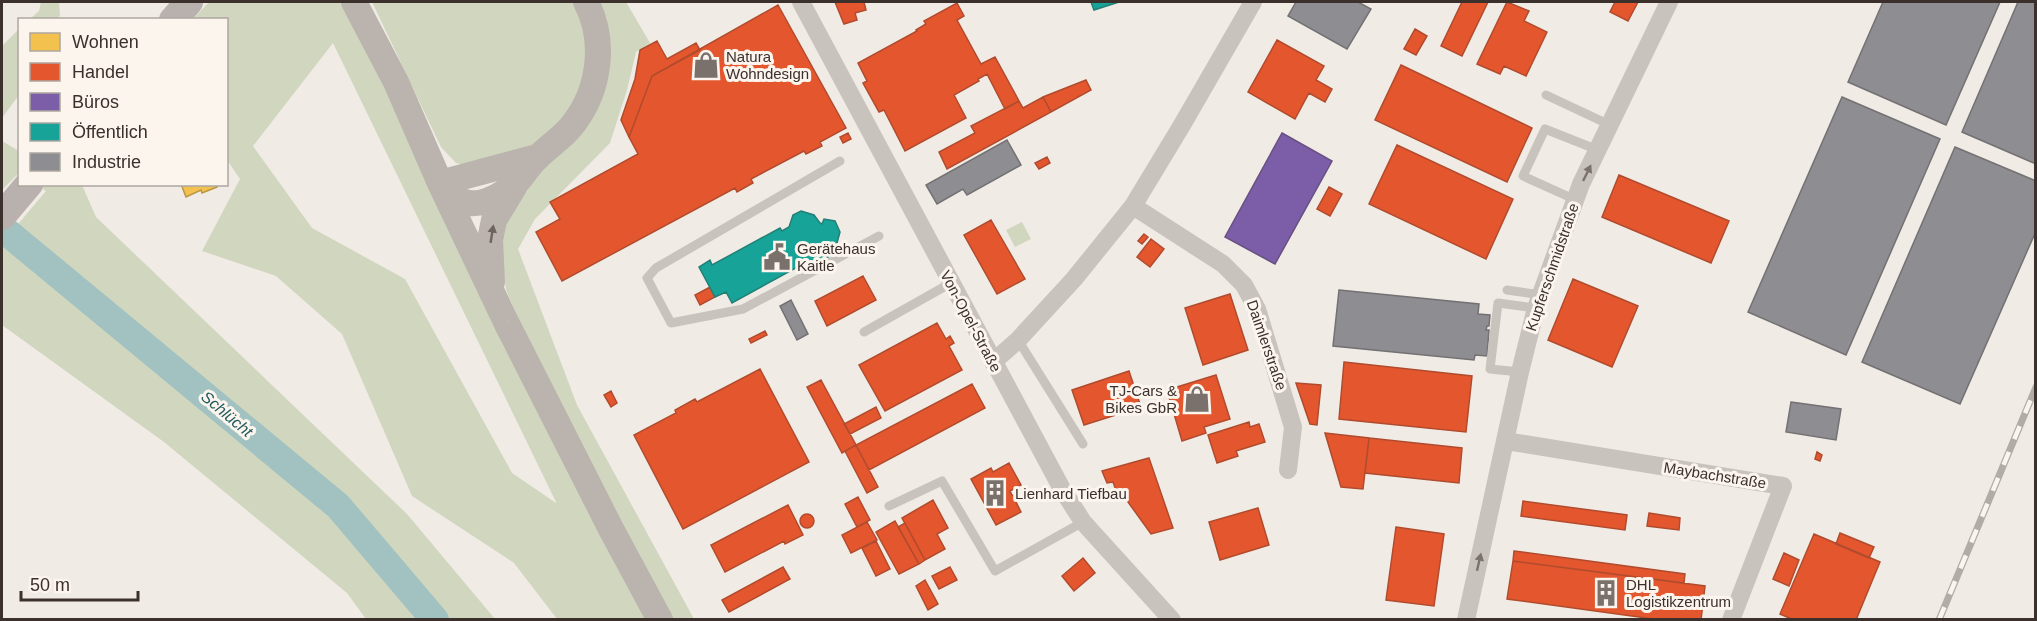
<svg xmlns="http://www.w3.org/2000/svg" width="2037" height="621" font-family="Helvetica,sans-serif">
<rect width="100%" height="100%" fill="#f0ebe5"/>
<!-- green -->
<path fill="#d1d6bf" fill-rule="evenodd" d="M41 2H59L60 15 58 19H30L39 11Z
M209 2H340L371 59 649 619H557L514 563 412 496 342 334 276 276 202 251 240 179 227 160 226 20H192ZM333 43 556 502V503L512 473 405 279 312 228 253 146Z
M372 2H573L583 20 588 44 582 89 558 126 539 142 516 154 473 167 456 163 441 147Z
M596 2H626L650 43 636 52 627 90 610 143 535 219 518 249 577 405 694 619H669L540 370 506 290 501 247 502 225 515 201 591 115Z
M19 29V95L2 118V46Z
M2 141 19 151 20 172 2 190Z
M44 185H82L96 217 407 514 495 619H366L347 593 164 442 2 325V243L46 191 41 188Z
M1022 222 1031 239 1015 247 1006 230Z"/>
<!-- homes -->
<path fill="#f2c14e" stroke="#bb9644" stroke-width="1.5" d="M181 184H216L217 187 202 193 201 190 186 197Z"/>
<!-- shops -->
<path fill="#e4572e" stroke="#b14b2d" stroke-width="1.5" d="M835 2H864L866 10 855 13 857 20 844 24Z
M1462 2H1488L1462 56 1441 46Z
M1507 2 1529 11 1524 21 1547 32 1526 76 1504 66 1500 74 1477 64Z
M1615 2H1638L1628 21 1610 12Z
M957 3 964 16 957 20 981 64 995 57 1019 101 1005 109 987 74 978 79 979 81 954 95 966 118 905 151 884 110 879 112 863 83 867 81 858 63 917 31 916 30 926 24 924 21Z
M778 5 846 128 820 142 822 146 806 154 804 151 751 179 753 183 737 192 735 188 562 281 536 232 560 219 550 202 638 154 629 137 652 76Z
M1415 29 1427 36 1416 55 1404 49Z
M1277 40 1324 66 1316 80 1332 89 1325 102 1309 93 1295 119 1248 92Z
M657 41 667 59 696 43 700 50 652 76 629 137 621 120 635 79 640 50Z
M1401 65 1532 128 1507 182 1375 120Z
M1086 80 1091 90 1051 112 1043 97Z
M1043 97 1051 112 947 169 939 152 975 133 971 126 1019 101 1023 108Z
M848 133 851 139 843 143 840 137Z
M1397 145 1513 199 1486 259 1369 204Z
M1047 157 1050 163 1039 169 1035 163Z
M1619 175 1729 221 1711 263 1602 217Z
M1329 187 1342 194 1330 216 1317 209Z
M991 220 1025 279 997 294 964 235Z
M1144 234 1148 237 1142 244 1138 241Z
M1151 239 1164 249 1150 267 1137 257Z
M863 276 876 300 827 326 815 301Z
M1573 279 1638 306 1612 367 1548 340Z
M710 287 715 297 700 305 695 295Z
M1230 294 1248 350 1203 365 1185 308Z
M937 323 946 339 950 336 954 343 949 346 962 370 885 411 859 365Z
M765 331 767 335 751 343 749 339Z
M1344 362 1472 376 1466 432 1339 419Z
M760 369 809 462 683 529 634 435 676 413 675 410 695 399 697 402Z
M1129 371 1141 407 1084 425 1072 390Z
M1216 375 1230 419 1204 427 1206 433 1182 441 1167 390Z
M821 380 856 445 842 453 807 387Z
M1296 383 1321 385 1317 425 1310 424Z
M972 384 985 408 869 470 856 445Z
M611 391 617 403 611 407 604 395Z
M876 407 881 418 850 434 844 424Z
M1249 422 1250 427 1259 424 1265 442 1236 451 1238 456 1217 463 1208 435Z
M1325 433 1369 438 1363 489 1341 487Z
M1369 438 1462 448 1459 483 1365 473Z
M856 445 878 487 867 493 845 451Z
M1817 452 1822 455 1820 461 1815 459Z
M1149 458 1173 528 1151 534 1123 495 1118 496 1113 482 1107 483 1102 471Z
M1009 463 1021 485 1010 491 1012 495 1016 496 1015 500 1021 512 996 525 971 479 991 468 993 472Z
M858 497 870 520 857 527 845 504Z
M933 500 948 528 937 534 945 549 925 560 902 518Z
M1523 501 1627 515 1625 530 1521 516Z
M788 505 803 535 785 544 784 541 725 572 711 545Z
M1258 508 1269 545 1220 560 1209 522Z
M1649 513 1680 518 1679 530 1647 526Z
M800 521a7 7 0 1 1 14 0a7 7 0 1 1-14 0Z
M895 521 919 564 899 574 876 532Z
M867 522 877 540 851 553 842 535Z
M905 523 925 560 919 564 898 527Z
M1396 527 1444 534 1434 606 1386 600Z
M1840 533 1874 547 1869 558 1836 544Z
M1814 534 1880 562 1856 620H1794L1780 614Z
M876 541 890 569 876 576 862 548Z
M1514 551 1685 574 1684 583 1513 561Z
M1784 553 1799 560 1789 586 1773 579Z
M1083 558 1095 573 1074 591 1062 576Z
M1513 561 1705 586 1701 620H1661L1507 599Z
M783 567 790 579 729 612 722 600Z
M950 567 957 580 939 589 932 576Z
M925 580 938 604 928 610 916 586Z"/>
<!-- offices -->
<path fill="#7b5ea7" stroke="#685082" stroke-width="1.5" d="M1282 133 1332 161 1275 264 1225 237Z"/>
<!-- public -->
<path fill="#17a398" stroke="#228077" stroke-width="1.5" d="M1091 2H1119L1094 10Z
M801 211 814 215 820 223 822 224 824 219 835 221 840 232 837 243 830 245 834 254 803 270 801 265 732 303 726 292 715 297 699 267 710 260 712 265 780 228 782 231 789 227 793 215Z"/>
<!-- industry -->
<path fill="#8d8d92" stroke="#747173" stroke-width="1.5" d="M1296 2H1358L1371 9 1347 49 1288 16Z
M1883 2H2000L1946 125 1848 82Z
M2018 2H2036V164L1962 132Z
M1842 97 1940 139 1846 355 1748 312Z
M1007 140 1021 165 967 195 963 189 937 204 926 185Z
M1955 147 2036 181V231L1960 404 1862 362Z
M1339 290 1479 304 1478 314 1490 315 1489 326H1487L1486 330H1489L1487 356 1475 355 1474 360 1333 346Z
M791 300 808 334 797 340 780 306Z
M1791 402 1841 409 1836 440 1786 432Z"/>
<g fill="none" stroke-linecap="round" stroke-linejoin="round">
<!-- river -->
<path stroke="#a1c2c1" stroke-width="28" d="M2 228 338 506 435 620"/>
<!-- service -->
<path stroke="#c9c3be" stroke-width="9" d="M1546 95 1610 125
M840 161 656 268 647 278 671 323 743 309 879 236
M1576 200 1523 176 1545 129 1598 150
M1507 290 1541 295
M864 332 951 283
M1018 340 1083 444
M1520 372 1490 369 1498 303 1536 308
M889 506 942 481 995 571 1083 522"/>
<!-- minor -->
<path stroke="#c9c3be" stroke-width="18" d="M801 2 1062 489 1083 522 1172 620
M1133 206 1223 264 1244 285 1257 309 1293 427 1288 470
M993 362 1018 340 1074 279 1133 206 1182 125 1253 2
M1506 441 1783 486 1731 620
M1466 620 1520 372 1536 308 1581 184 1669 2"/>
<!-- secondary -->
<path stroke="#bab3ae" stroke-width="26" d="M354 2 396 82 440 183 506 322 611 529 660 620
M440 183 537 157
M441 183C447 189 454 197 462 201 479 209 504 194 516 183 524 175 529 165 537 158 549 146 564 137 574 123 600 89 606 40 586 2
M492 282 490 240 494 220 514 187"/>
<!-- primary -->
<path stroke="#b8b1ad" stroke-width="28" d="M173 20 189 2
M2 216 29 184"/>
<defs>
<path id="rail" d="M1939 620 2036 387"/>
</defs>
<!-- rail casing -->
<use href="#rail" stroke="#b1aca8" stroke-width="7"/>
<!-- rail -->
<use href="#rail" stroke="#fbf5ee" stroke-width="4.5" stroke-dasharray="14" stroke-linecap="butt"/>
</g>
<!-- one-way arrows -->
<defs><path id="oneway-solid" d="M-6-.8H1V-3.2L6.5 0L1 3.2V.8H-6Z" transform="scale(1.5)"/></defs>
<g fill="#7b726d">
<use href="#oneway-solid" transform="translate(1587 173) rotate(-64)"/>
<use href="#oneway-solid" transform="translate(1479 562) rotate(-77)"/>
</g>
<use fill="#6e645f" href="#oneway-solid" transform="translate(492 234) rotate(-81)"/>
<!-- icons -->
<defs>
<symbol id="shop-bare" viewBox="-9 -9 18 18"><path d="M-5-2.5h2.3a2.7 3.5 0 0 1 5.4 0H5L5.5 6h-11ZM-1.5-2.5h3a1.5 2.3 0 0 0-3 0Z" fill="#7a716c" stroke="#fbf5ee" stroke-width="2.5" paint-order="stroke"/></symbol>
<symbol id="civic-bare" viewBox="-9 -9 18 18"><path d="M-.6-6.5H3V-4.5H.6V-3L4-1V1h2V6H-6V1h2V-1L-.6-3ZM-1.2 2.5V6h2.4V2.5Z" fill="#7a716c" stroke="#fbf5ee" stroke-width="2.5" paint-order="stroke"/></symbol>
<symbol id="building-bare" viewBox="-9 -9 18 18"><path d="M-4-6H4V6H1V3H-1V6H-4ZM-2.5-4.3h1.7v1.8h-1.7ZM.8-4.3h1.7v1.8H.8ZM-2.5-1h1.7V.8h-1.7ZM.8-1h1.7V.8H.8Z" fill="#7a716c" stroke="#fbf5ee" stroke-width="2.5" paint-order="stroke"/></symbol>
</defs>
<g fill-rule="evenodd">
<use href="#shop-bare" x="687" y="46" width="38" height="38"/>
<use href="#civic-bare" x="758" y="238" width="38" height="38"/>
<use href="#shop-bare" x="1178" y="380" width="38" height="38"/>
<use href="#building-bare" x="976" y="474" width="38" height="38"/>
<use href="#building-bare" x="1587" y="574" width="38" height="38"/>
</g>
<g text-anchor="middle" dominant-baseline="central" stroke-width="6" stroke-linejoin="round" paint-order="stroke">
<!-- poi labels -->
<g font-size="15" fill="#3b302b" stroke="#fbf5ee" text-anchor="start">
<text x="726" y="56">Natura<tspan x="726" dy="17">Wohndesign</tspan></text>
<text x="797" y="248">Gerätehaus<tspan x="797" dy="17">Kaitle</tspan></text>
<text x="1177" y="390" text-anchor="end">TJ-Cars &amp;<tspan x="1177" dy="17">Bikes GbR</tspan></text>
<text x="1015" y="493">Lienhard Tiefbau</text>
<text x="1626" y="584">DHL<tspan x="1626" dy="17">Logistikzentrum</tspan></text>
</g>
<!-- street labels -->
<g font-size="15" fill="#3b302b" stroke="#fbf5ee">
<text transform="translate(1552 267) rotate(-71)">Kupferschmidstraße</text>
<text transform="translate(971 321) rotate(62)">Von-Opel-Straße</text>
<text transform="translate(1267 345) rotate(71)">Daimlerstraße</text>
<text transform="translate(1715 475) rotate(9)">Maybachstraße</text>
</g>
<!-- water labels -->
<g font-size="16" font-style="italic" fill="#1f5a5e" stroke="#fbf5ee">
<text transform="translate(227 414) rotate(40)">Schlücht</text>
</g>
</g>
<!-- border -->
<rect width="2037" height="621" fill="none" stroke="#3b302b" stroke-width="6"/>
<!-- legend -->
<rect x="18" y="18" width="210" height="168" fill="#fbf5ee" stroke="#aea6a0" stroke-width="1.5"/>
<rect x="30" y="33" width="30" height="18" fill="#f2c14e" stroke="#aea6a0" stroke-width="1.5"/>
<text x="72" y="48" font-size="18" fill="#3b302b">Wohnen</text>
<rect x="30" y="63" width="30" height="18" fill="#e4572e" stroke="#aea6a0" stroke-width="1.5"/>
<text x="72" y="78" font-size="18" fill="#3b302b">Handel</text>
<rect x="30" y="93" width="30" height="18" fill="#7b5ea7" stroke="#aea6a0" stroke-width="1.5"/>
<text x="72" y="108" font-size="18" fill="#3b302b">Büros</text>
<rect x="30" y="123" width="30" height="18" fill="#17a398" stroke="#aea6a0" stroke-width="1.5"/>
<text x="72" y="138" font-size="18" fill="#3b302b">Öffentlich</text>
<rect x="30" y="153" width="30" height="18" fill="#8d8d92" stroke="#aea6a0" stroke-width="1.5"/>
<text x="72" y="168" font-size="18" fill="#3b302b">Industrie</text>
<!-- scale -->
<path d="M21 591v9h117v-9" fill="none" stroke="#3b302b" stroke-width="3"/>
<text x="30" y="591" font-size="18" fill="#3b302b" stroke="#fbf5ee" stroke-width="4.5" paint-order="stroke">50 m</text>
</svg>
